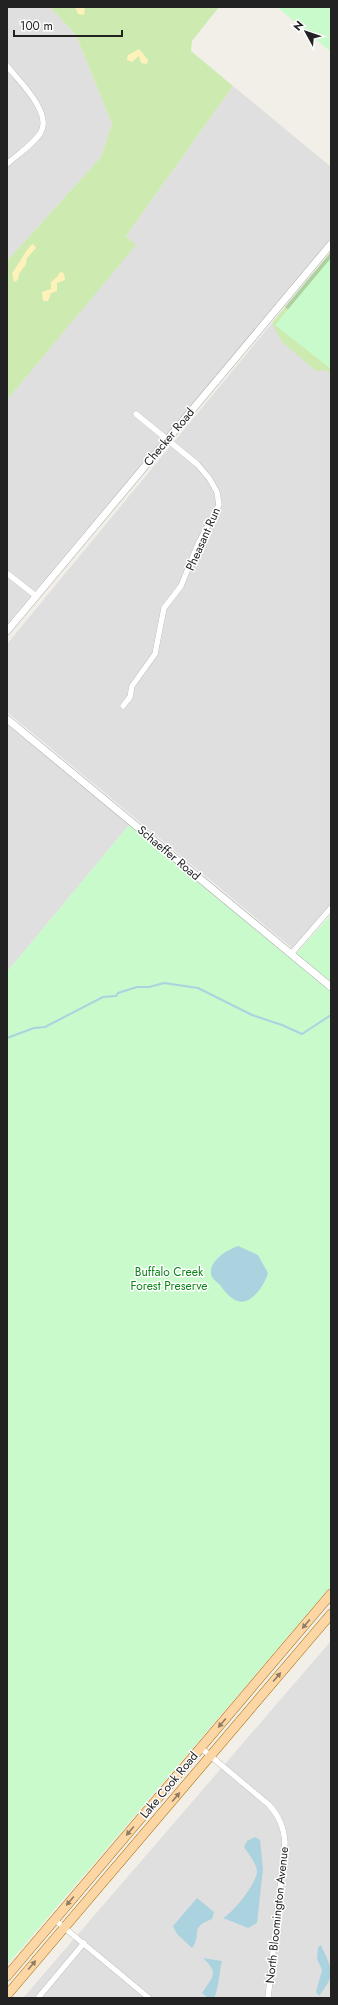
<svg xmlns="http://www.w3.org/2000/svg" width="338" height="2005" font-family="Jost,sans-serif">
<rect width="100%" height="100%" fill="#f2efe9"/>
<!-- residential -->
<path fill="#e0dfdf" d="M7 7H50L76 35 112 124 101 157 7 261Z
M233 86 331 167V238L7 624V400L135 245 126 236Z
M272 323 331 371V912L297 952 7 712V644Z
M7 724 129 825 7 972Z
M331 1641V1998H23Z"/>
<!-- grass -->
<path fill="#cdebb0" d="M50 7H219L192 41 191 51 233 86 126 236 136 245 7 400V261L101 157 112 124 76 35Z
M331 264V374L325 370 316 371 282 342 272 323 285 307 295 314Z"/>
<!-- forest -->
<path fill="#add19e" d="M331 252V264L295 315 285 307Z"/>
<!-- sand -->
<path fill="#fff1ba" d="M75 7H85L84 15 78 14Z
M139 49 148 60 147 64 141 63 139 56 132 62 127 60 128 55Z
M33 244 36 248 27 258 26 264 19 274 18 280 14 282 12 273C18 266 27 247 33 244Z
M60 272 64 273 65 280 57 283V291L51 293 48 301H43L42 292 51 289V282L57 277Z"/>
<!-- park -->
<path fill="#c8facc" d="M277 7H331V52Z
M331 258V369L275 325Z
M129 825 291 959 331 915V1586L7 1965V972Z"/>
<!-- water -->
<path fill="#aad3df" d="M238 1246 258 1255 268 1273C264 1286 249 1311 232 1298 227 1295 223 1289 220 1285 216 1281 211 1278 211 1273 210 1260 227 1250 238 1246Z
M255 1837 260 1840 263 1869 257 1923 248 1928 223 1918C233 1913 256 1884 257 1872 257 1864 248 1853 244 1847L247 1841Z
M197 1898 214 1912 212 1919C188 1928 203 1934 192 1948L177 1934 173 1926Z
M321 1945C332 1970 337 1973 319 1996L316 1992 322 1970 317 1959 318 1947Z
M203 1958 222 1961C219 1973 219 1987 214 1998H208L202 1993 212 1978 213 1971 209 1964Z"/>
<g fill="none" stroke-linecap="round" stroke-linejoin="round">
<!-- stream -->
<path stroke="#aad3df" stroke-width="2" d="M7 1038 34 1028 45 1027 103 997 116 996 118 993 137 987H149L164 983 198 988 252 1015 282 1025 302 1034 331 1015"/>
<defs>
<path id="minor" d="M7 66C19 81 52 112 41 132 34 144 18 154 7 164
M8 574 36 596
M123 706 130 697 132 686 155 654 164 608 181 586 198 544 219 505 217 492 209 478 197 464 136 414
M291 954 331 908
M201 1748 268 1804C279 1815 284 1827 285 1843L268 1998
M55 1920 149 1998
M38 1998 84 1943"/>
<path id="tertiary" d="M7 631 331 244
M7 719 331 987"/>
<path id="primary" d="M7 1976 331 1594
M7 1995 331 1614"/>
</defs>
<!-- minor casing -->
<use href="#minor" stroke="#a9a9a9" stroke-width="6"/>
<!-- tertiary casing -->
<use href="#tertiary" stroke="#a9a9a9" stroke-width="8"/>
<!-- primary casing -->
<use href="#primary" stroke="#a06b00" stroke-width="10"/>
<!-- minor -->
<use href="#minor" stroke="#fff" stroke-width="5.5"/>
<!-- tertiary -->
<use href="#tertiary" stroke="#fff" stroke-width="7"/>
<!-- primary -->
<use href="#primary" stroke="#fcd6a4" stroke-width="9"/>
</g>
<!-- one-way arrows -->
<defs><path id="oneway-solid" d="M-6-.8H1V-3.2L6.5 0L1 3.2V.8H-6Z"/></defs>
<g fill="#8f7c63">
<use href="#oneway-solid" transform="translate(306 1624) rotate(130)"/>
<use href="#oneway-solid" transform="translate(277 1677) rotate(-50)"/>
<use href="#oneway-solid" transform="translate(222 1723) rotate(130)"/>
<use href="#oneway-solid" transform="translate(176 1797) rotate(-50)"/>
<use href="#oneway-solid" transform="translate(130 1831) rotate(130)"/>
<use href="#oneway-solid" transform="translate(70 1901) rotate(130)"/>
<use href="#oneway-solid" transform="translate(32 1965) rotate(-50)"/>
</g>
<g text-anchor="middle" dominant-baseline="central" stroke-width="3" stroke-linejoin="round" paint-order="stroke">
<!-- street labels -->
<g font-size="12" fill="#222" stroke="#fff">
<text transform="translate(169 437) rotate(-50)">Checker Road</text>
<text transform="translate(203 539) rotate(-66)">Pheasant Run</text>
<text transform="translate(169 853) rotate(40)">Schaeffer Road</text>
<text transform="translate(169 1785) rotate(-50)">Lake Cook Road</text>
<text transform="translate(277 1915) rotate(-84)">North Bloomington Avenue</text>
</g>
<!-- park labels -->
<g font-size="12" fill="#0c8416" stroke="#fff">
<text x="169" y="1272">Buffalo Creek<tspan x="169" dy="14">Forest Preserve</tspan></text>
</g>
</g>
<!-- border -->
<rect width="338" height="2005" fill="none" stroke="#222222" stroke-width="16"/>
<!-- north arrow -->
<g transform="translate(306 32) rotate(310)" stroke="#ffffff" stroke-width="3" paint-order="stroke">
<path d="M0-3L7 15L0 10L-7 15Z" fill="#222222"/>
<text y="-6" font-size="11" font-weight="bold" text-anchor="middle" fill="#222222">N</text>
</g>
<!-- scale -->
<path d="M14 30v6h108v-6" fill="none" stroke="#222222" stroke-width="2"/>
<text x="20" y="30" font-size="12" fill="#222222" stroke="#ffffff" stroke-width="3" paint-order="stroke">100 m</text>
</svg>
